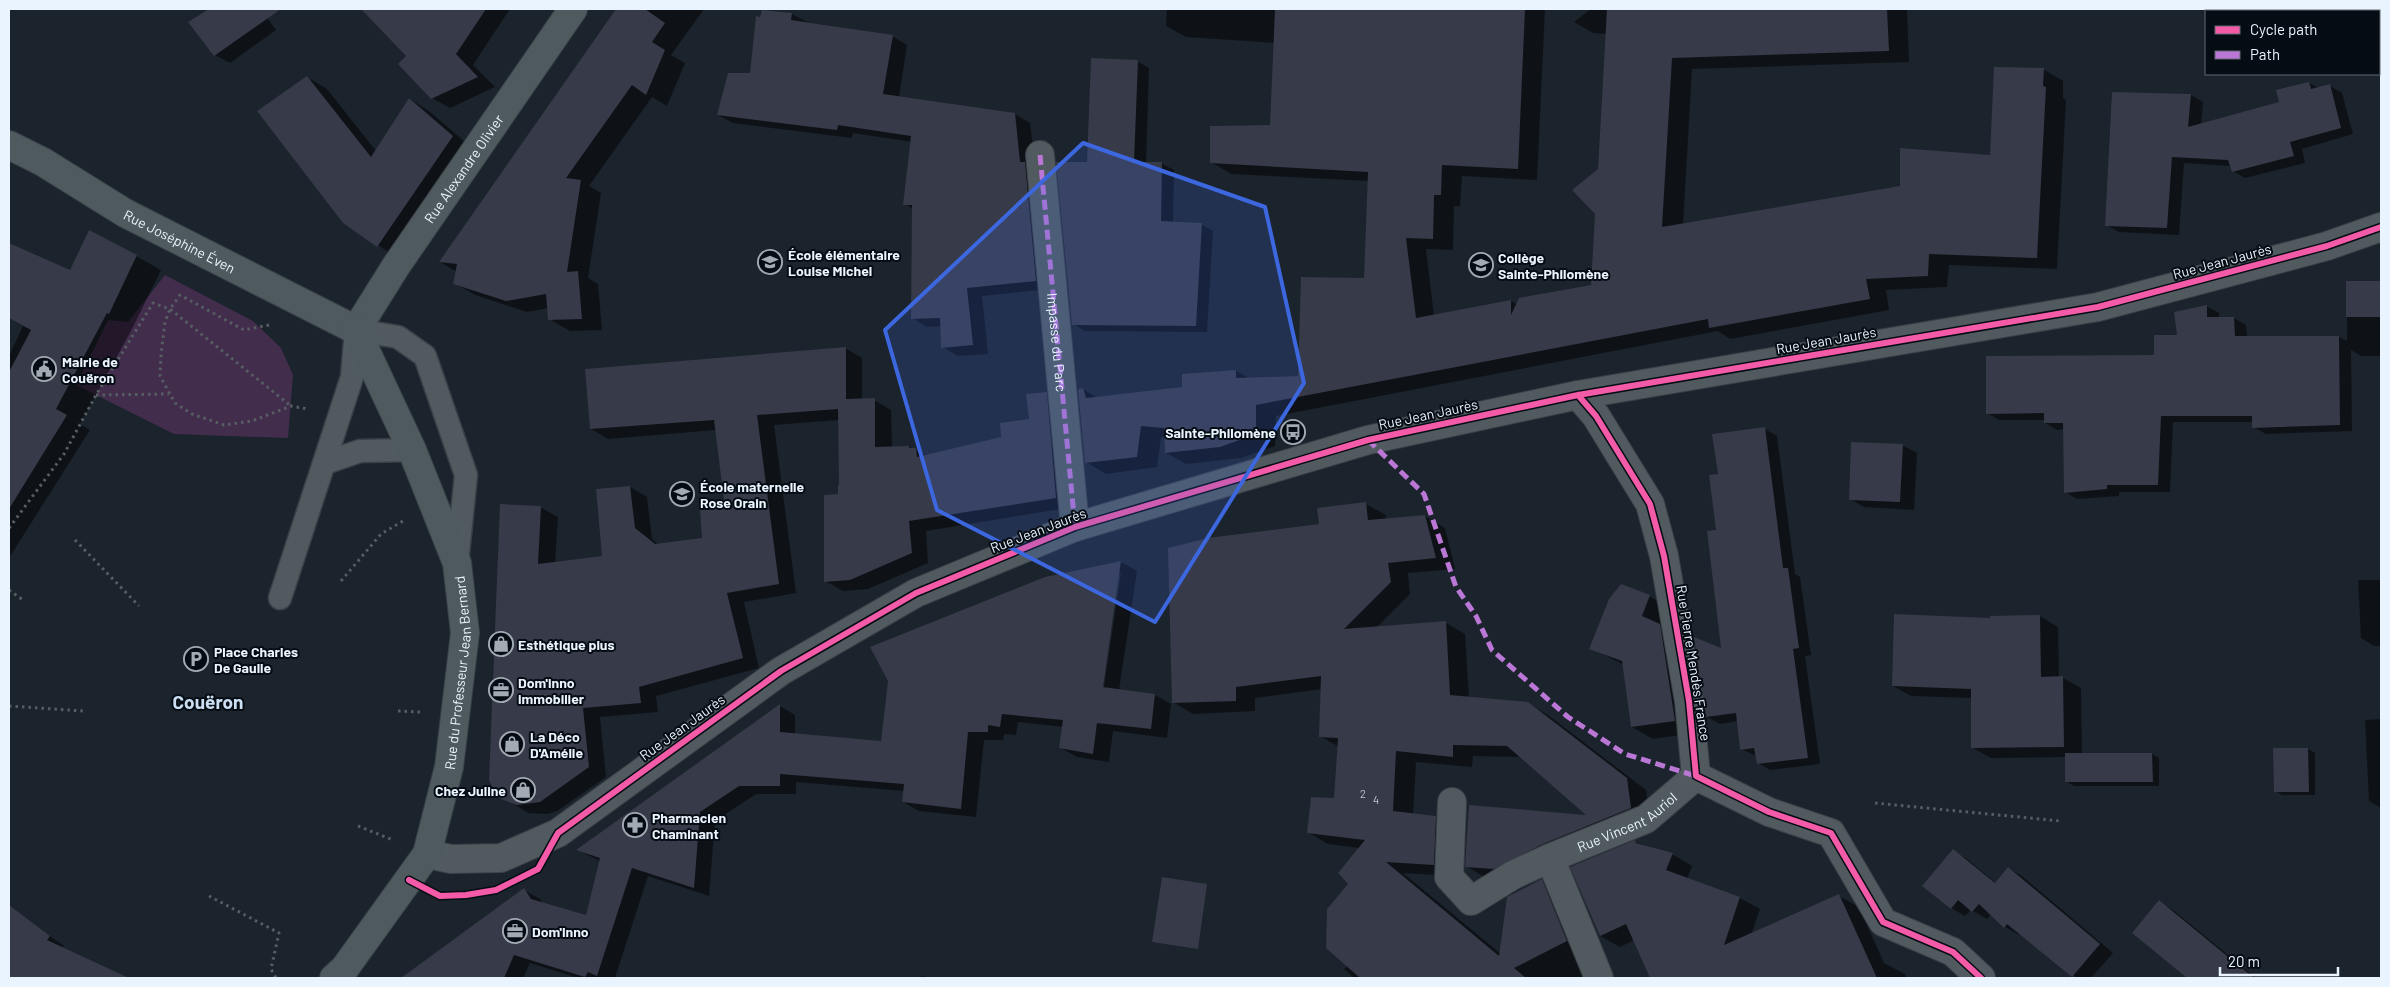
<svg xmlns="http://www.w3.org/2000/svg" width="2390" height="987" font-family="Barlow,sans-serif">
<rect width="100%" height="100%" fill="#1b232c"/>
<!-- green -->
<path fill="#422d4d" d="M165 275 253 321 281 348 293 375 288 438 174 434 76 385 108 320 128 322Z"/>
<!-- shadow -->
<path fill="#0007" fill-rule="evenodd" d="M212 9H261L276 30 230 63 215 55 190 23Z
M363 9H510L473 65 495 87 450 108 432 98 408 56Z
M616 9H704L671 55 685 63 667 106 652 97 589 186 601 193 588 278 598 284 602 330 570 331 549 319V308L527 312 475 295 454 283 457 272 440 262 628 23 613 14Z
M1167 9H1545L1537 180 1462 176 1460 206H1454L1453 250 1426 249 1434 316 1511 301 1518 305 1592 286 1607 34 1593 33 1574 22 1591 9H1907L1909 62 1692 69 1683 225 1901 187 1991 156 2043 69 2063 81V98L2066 100 2057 269 1949 265 1947 287 1886 290 1889 310 1730 339 1718 331 1276 416 1275 446 1241 458 1186 464 1166 453 1165 437H1161L1157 467 1106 474 1086 462 1083 389 1096 397 1183 388 1236 371 1249 378 1300 377 1365 280 1369 181 1231 174 1211 162 1271 127 1275 43 1186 37 1166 26Z
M792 14 807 22 892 36 907 45 899 97 1015 114 1030 123 1051 289 982 296 988 354 958 356 943 347 942 326 927 327 912 318 913 209 905 204 912 142 853 133 852 138 733 123 718 115 751 74Z
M1137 61 1149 68 1146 164H1162L1174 170 1173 223 1201 224 1213 231 1207 332 1085 331 1073 324 1088 164Z
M307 77 327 89 376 151 410 99 429 111 472 148 397 258 344 222Z
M2309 83 2318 88 2330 86 2342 93 2353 134 2302 149 2305 163 2245 178 2233 171 2231 166 2184 163 2179 235 2119 232 2106 225 2191 95 2203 102 2201 125 2280 103Z
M9 244 71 272 136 256 161 270 133 327 80 424 90 430 9 558V356L23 326 9 317V307L19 287 9 282Z
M2347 283H2381V356H2361L2351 350 2352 431 2266 434 2253 427V422H2173L2170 492H2119V496L2077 499 2065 492 2064 429 2057 430 2045 423V420H1999L1987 413 2156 356 2178 336 2206 306 2219 313V318H2234L2246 325 2247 337H2339L2347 341Z
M845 348 862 358V400H874L891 410 892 447H909L928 456 1003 437 1030 420 1046 393 1064 403 1073 507 926 531 928 563 868 589 843 591 825 581 841 486 839 420 774 425 796 593 744 602 759 668 656 696 658 712 600 717 606 777 557 811 547 814 528 813 496 793 540 507 558 517 555 563 603 557 630 487 647 497 652 539 659 545 703 539 726 509 716 430 608 439 591 429Z
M1765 429 1777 436 1795 574 1800 577 1811 655 1805 656 1820 764 1770 770 1758 763 1756 756 1741 749 1738 721 1720 724 1707 717 1723 650 1717 531 1720 475Z
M1902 445 1917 453 1914 510 1864 507 1850 499Z
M1366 504 1386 515V520L1425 516 1445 528 1455 569 1408 573 1410 594 1376 628 1446 623 1465 634 1469 698 1527 703 1548 715 1646 790 1650 819 1486 878 1466 866 1589 816 1521 757 1473 756 1472 767 1416 762 1413 814 1435 817 1455 828 1453 876 1403 873 1501 954 1542 880 1561 892 1586 978H1354L1344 969 1348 966 1350 884 1360 848 1328 844 1309 833 1336 799 1339 747 1320 736 1322 689 1255 698V711L1193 714 1173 702 1321 525Z
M1121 562 1137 571 1119 690 1155 695 1171 704 1167 738 1113 731 1109 762 1077 757 1061 748 1064 727 1018 722 1016 735 1004 734 1003 740H984L976 817 919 811 903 802 904 791 796 782V794H756L715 821 709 896 648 876 615 978H578L530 963 523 978H402L524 890 540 899 543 904 587 917 600 861 578 850 780 706 795 715V734L882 742 1045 578ZM1118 573H1121L1103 693H1101Z
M2358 580H2381V646H2374L2361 638Z
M1621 586 1649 596 1670 608 1695 733 1653 739 1632 727 1624 665 1591 648Z
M2040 616 2058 627 2059 678H2063L2081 688 2082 754H2152L2159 758V786H2074L2067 782 2066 757 1991 758 1973 748 1972 698 1911 696 1893 686 1991 619V617Z
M2381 719V808L2369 801 2365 720Z
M2308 749 2315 753V795H2282L2275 791Z
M1635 842 1672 854 1692 866 1687 879 1740 898 1760 909 1751 935 1839 896 1859 907 1884 963 1905 974 1907 978H1651L1634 940 1620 947 1600 936Z
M1953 851 1967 859 1996 883 2008 868 2022 876 2113 953 2091 978H2077L2020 933 2019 935 2005 927 1991 914 1987 919 1971 910 1965 916 1951 908Z
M2160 902 2173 910 2256 978H2189L2134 933Z
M22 916 64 946 62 949 126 978H9V925L12 927Z
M921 976 933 978H921Z"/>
<!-- building -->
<path fill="#373a48" d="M209 9H281L214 56 188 22Z
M361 9H486L456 54 478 77 431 99 398 64 406 56Z
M616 9H645L665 23 652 42 665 50 646 95 632 85 566 178 581 180 567 272 578 271 582 319 548 320 546 294 506 301 453 284 457 264 439 262Z
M1275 9H1525L1518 169 1442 165 1441 195H1434L1433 239 1406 238 1416 318 1511 300V315L1519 298 1591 285 1595 214 1572 190 1598 169 1607 9H1887L1889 51 1672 58 1662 227 1900 186V148L1990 155 1994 67 2044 68 2043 86 2046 87 2037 258 1929 254 1928 276 1866 279 1870 299 1709 328 1708 319 1256 405V434L1220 447 1165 453 1164 428 1141 426 1137 457 1085 463 1078 389 1083 388 1086 398 1182 387V374L1236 370V378L1298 376 1301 277 1364 278 1368 172 1210 163V126L1270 125Z
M762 10 792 13 791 20 893 35 883 94 1015 113 1020 162H1025L1036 281 967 288 973 345 941 348 940 318 911 319 912 205H903L911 136 838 125 837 130 717 115 728 73H750L756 16 760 17Z
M1091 58 1138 60 1134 162H1162L1161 221 1202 223 1196 326 1072 325 1056 162H1087Z
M307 76 371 157 409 98 453 136 377 247 343 223 257 111Z
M2309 82 2311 89 2330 84 2341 128 2290 142 2294 156 2232 172 2228 160 2172 157 2167 228 2105 226 2112 92 2191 94 2188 127 2279 102 2276 90Z
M89 230 137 255 109 314 107 313 56 409 67 415 9 509V372L31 330 9 318V243L70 270Z
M2346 281H2381V317H2346Z
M2207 305V317H2234L2235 336H2339L2340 425 2252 428V416H2161L2158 485H2107V489L2064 493 2063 423H2044V413L1986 414V356L2154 355V335H2177L2174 312Z
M846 347V399L875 398V447L909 446V448H916L917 457 1001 437 1000 423 1029 419 1026 394 1047 392 1056 498 909 521 912 553 850 580 824 582V495L838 494V485H839L838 409 757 415 779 584 727 593 743 658 639 687 641 703 583 708 589 767 540 802 517 805 501 799 495 794 489 780 500 504 541 506 538 564 602 556 596 489 630 486 635 528 655 544 702 538 700 510 725 508 714 420 590 429 585 369Z
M1765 427 1783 568H1788L1799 648 1793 649 1808 758 1757 764 1754 748 1740 750 1736 713 1706 717 1694 637 1721 648 1707 531 1716 530 1709 475 1718 474 1712 434Z
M1851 442 1903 444 1900 502 1849 500Z
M1366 502 1368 520 1425 515 1436 558 1388 563 1391 582 1344 629 1446 621 1450 695 1528 702 1627 778 1631 808 1543 844 1494 869 1465 867 1469 805 1586 815 1507 746 1453 745V757L1396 751 1393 811 1436 816 1434 865 1386 862 1499 956 1507 897 1542 879 1567 941 1514 968 1526 978H1360L1326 948 1327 909 1348 884 1338 873 1365 840 1307 833 1311 797 1334 798 1338 738 1319 737 1321 676 1236 687V701L1172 703 1168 548 1208 538 1319 524 1317 508Z
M1121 561 1103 687 1155 694 1151 729 1097 723 1093 754 1059 748 1063 720 1002 714 1000 727 988 725V732H968L961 809 902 802 904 784 780 774V786H739L700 812 694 888 632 868 597 976 588 972 585 977 514 955 504 978H401L524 888 531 899 586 915 600 858 576 850 780 704V732L881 741 888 681 870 647 1045 577Z
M1621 584 1650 595 1642 616 1660 624 1675 721 1631 727 1622 661 1589 649 1609 599Z
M1894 614 1990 618V616L2040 615 2041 677 2063 676 2064 747 1971 748V689L1892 686Z
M2273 748H2308L2309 792H2274Z
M2065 753H2152L2153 782H2065Z
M1635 840 1636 843 1673 853 1666 870 1740 897 1724 945 1839 894 1877 978H1650L1626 924 1600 936 1570 867Z
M1953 849 1995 883 2008 867 2100 944 2072 977 2007 924 2004 928 1979 904 1972 912 1958 900 1951 909 1922 886Z
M1162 877 1207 884 1198 949 1152 942Z
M2159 900 2210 942 2254 978H2187L2132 933Z
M9 905 50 936 47 940 129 978H9Z"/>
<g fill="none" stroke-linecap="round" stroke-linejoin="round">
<defs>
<path id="lane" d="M325 463 360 451 412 450
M280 598 352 377 356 330 398 337 425 356 466 475 457 563"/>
<g id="street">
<path d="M2379 17 2381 13"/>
<path d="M2379 38 2381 48"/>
<path d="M1040 155 1075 527"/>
<path d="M1578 395 1596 416 1650 504 1664 556 1689 701 1696 776 1769 812 1831 833 1883 922 1953 952 1981 978"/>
<path d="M1452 802 1449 877 1471 901 1513 875 1550 858"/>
<path d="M427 854 451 859 501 858 558 833 781 671 916 593 1075 527 1368 440 1578 395 2098 307 2327 246 2381 227"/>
<path id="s1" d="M1599 978 1550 858 1646 819 1696 776"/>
</g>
<g id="secondary">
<path id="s2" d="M9 145 43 162 125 213 356 330"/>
<path id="s3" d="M356 330 396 266 573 9"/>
<path id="s4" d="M334 978 345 968 427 854 449 767 465 633 457 563 412 450 356 330"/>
</g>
</defs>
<!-- lane casing -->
<use href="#lane" stroke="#3a4048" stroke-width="25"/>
<!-- street casing -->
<use href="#street" stroke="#3a4048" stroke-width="30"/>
<!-- secondary casing -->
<use href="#secondary" stroke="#3a4048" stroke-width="30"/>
<!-- path -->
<path stroke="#575e63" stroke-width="3" stroke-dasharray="2.5 4" stroke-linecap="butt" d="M269 325 244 330 180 295 170 309 165 322 161 355 160 376 175 403 192 414 224 425 252 421 291 406 308 409
M96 395 169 394
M9 528 64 454 96 395 153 303 170 309 291 406
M75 540 139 606
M341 581 381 534 403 521
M9 590 23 600
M9 706 83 711
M398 711 420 712
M1875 803 2060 821
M358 826 393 840
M209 896 279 933 271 969 276 978"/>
<!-- lane -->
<use href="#lane" stroke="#515a5e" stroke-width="22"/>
<!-- street -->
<use href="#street" stroke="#515a5e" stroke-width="28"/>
<!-- secondary -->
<use href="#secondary" stroke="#4e5a5e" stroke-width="28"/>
<!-- quiet -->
<g stroke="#ba77d6" stroke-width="5" stroke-dasharray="10 5" stroke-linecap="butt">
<path id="s5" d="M1040 155 1075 527"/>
<path d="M1368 440 1424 494 1456 587 1476 616 1492 650 1568 717 1625 754 1696 776"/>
</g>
<defs>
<path id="cycleway" d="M1578 395 1596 416 1650 504 1664 556 1689 701 1696 776 1769 812 1831 833 1883 922 1953 952 1981 978
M409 880 440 896 466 895 496 890 538 869 558 833 781 671 916 593 1075 527 1368 440 1578 395 2098 307 2327 246 2381 227"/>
</defs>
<!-- cycleway casing -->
<use href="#cycleway" stroke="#060c13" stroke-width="9"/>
<!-- cycleway -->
<use href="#cycleway" stroke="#f35aa7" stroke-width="6"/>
</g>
<!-- marked area -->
<path fill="#3c67de" fill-opacity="0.2" stroke="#3c67de" stroke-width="4" stroke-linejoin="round" d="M1083 143 1265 207 1304 383 1155 622 937 510 885 330Z"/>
<!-- icons -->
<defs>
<symbol id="school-ring" viewBox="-11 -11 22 22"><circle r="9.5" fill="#060c13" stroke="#a2abb4" stroke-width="1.5"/><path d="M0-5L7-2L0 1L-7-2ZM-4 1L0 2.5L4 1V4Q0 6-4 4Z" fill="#a2abb4"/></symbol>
<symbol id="civic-ring" viewBox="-11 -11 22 22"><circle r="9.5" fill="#060c13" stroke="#a2abb4" stroke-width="1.5"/><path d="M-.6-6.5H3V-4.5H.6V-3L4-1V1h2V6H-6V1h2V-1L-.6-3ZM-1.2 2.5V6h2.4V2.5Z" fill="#a2abb4"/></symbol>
<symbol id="bus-ring" viewBox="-11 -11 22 22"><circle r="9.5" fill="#060c13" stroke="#a2abb4" stroke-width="1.5"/><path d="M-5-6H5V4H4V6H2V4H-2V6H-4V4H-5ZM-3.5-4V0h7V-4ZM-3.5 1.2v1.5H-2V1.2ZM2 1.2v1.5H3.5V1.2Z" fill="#a2abb4"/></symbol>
<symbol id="shop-ring" viewBox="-11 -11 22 22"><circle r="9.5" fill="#060c13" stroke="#a2abb4" stroke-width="1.5"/><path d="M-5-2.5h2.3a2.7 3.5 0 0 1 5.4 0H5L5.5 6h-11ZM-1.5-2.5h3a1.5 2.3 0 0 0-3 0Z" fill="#a2abb4"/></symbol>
<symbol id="parking-ring" viewBox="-11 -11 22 22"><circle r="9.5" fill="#060c13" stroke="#a2abb4" stroke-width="1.5"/><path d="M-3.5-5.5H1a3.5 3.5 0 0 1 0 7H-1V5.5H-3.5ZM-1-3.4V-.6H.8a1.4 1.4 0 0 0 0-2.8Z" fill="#a2abb4"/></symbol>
<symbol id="office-ring" viewBox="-11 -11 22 22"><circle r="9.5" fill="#060c13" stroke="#a2abb4" stroke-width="1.5"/><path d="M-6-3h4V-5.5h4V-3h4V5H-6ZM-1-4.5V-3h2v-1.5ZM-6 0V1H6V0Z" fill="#a2abb4"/></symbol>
<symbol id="pharmacy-ring" viewBox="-11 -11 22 22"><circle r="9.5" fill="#060c13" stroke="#a2abb4" stroke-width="1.5"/><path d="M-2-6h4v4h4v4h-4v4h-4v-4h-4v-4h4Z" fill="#a2abb4"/></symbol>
</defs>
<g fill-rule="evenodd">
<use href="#school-ring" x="756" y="248" width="28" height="28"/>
<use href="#school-ring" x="1467" y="251" width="28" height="28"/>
<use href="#civic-ring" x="30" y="355" width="28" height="28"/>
<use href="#bus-ring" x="1279" y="418" width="28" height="28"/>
<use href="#school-ring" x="668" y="480" width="28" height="28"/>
<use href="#shop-ring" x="487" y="630" width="28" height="28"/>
<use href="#parking-ring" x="182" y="645" width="28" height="28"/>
<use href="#office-ring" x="487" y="676" width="28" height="28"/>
<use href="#shop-ring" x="498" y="730" width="28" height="28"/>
<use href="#shop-ring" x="509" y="776" width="28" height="28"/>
<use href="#pharmacy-ring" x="621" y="811" width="28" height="28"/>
<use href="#office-ring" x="501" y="917" width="28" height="28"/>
</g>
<g text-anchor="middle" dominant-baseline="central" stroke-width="4" stroke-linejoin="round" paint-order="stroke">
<!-- number labels -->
<g font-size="11" fill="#bdc6d0">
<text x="1363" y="793">2</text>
<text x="1376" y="799">4</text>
</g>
<!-- street labels -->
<g font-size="14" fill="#eaf4fe" stroke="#060c13">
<text stroke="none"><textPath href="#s3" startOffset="194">Rue Alexandre Olivier</textPath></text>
<text stroke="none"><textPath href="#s2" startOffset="196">Rue Joséphine Éven</textPath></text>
<text transform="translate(2222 261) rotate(-15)">Rue Jean Jaurès</text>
<text transform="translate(1826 340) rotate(-10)">Rue Jean Jaurès</text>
<text stroke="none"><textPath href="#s5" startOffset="188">Impasse du Parc</textPath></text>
<text transform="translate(1428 414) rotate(-12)">Rue Jean Jaurès</text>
<text transform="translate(1038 530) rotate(-21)">Rue Jean Jaurès</text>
<text transform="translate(1694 663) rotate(81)">Rue Pierre Mendès France</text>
<text stroke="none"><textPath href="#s4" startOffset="340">Rue du Professeur Jean Bernard</textPath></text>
<text transform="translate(682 727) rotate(-36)">Rue Jean Jaurès</text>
<text stroke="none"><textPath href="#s1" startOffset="215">Rue Vincent Auriol</textPath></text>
</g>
<!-- poi labels -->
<g font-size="14" font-weight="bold" fill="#eaf4fe" stroke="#060c13" text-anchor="start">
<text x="788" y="254">École élémentaire<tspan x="788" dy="16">Louise Michel</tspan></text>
<text x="1498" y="257">Collège<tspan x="1498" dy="16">Sainte-Philomène</tspan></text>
<text x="62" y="361">Mairie de<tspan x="62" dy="16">Couëron</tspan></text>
<text x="1276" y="432" text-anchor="end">Sainte-Philomène</text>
<text x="700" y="486">École maternelle<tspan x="700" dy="16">Rose Orain</tspan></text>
<text x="518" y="644">Esthétique plus</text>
<text x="214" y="651">Place Charles<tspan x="214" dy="16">De Gaulle</tspan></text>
<text x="518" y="682">Dom'inno<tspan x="518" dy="16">immobilier</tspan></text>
<text x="530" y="736">La Déco<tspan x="530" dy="16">D'Amélie</tspan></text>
<text x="506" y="790" text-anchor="end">Chez Juline</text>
<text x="652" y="817">Pharmacien<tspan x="652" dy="16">Chaminant</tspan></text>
<text x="532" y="931">Dom'Inno</text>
</g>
<!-- district labels -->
<g font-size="19" font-weight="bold" fill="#cbdef2" stroke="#060c13">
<text x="208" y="701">Couëron</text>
</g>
</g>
<!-- border -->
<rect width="2390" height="987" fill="none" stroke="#eaf4fe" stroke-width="20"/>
<!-- legend -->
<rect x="2205" y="10" width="175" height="65" fill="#060c13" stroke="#616971"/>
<rect x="2215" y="26" width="25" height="8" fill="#f35aa7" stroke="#616971"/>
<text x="2250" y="35" font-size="15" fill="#eaf4fe">Cycle path</text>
<rect x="2215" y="51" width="25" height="8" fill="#ba77d6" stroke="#616971"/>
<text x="2250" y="60" font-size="15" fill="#eaf4fe">Path</text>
<!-- scale -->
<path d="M2220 967v8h118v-8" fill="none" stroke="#eaf4fe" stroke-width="2.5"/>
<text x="2228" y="967" font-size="15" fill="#eaf4fe" stroke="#060c13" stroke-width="4" paint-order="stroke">20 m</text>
</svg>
